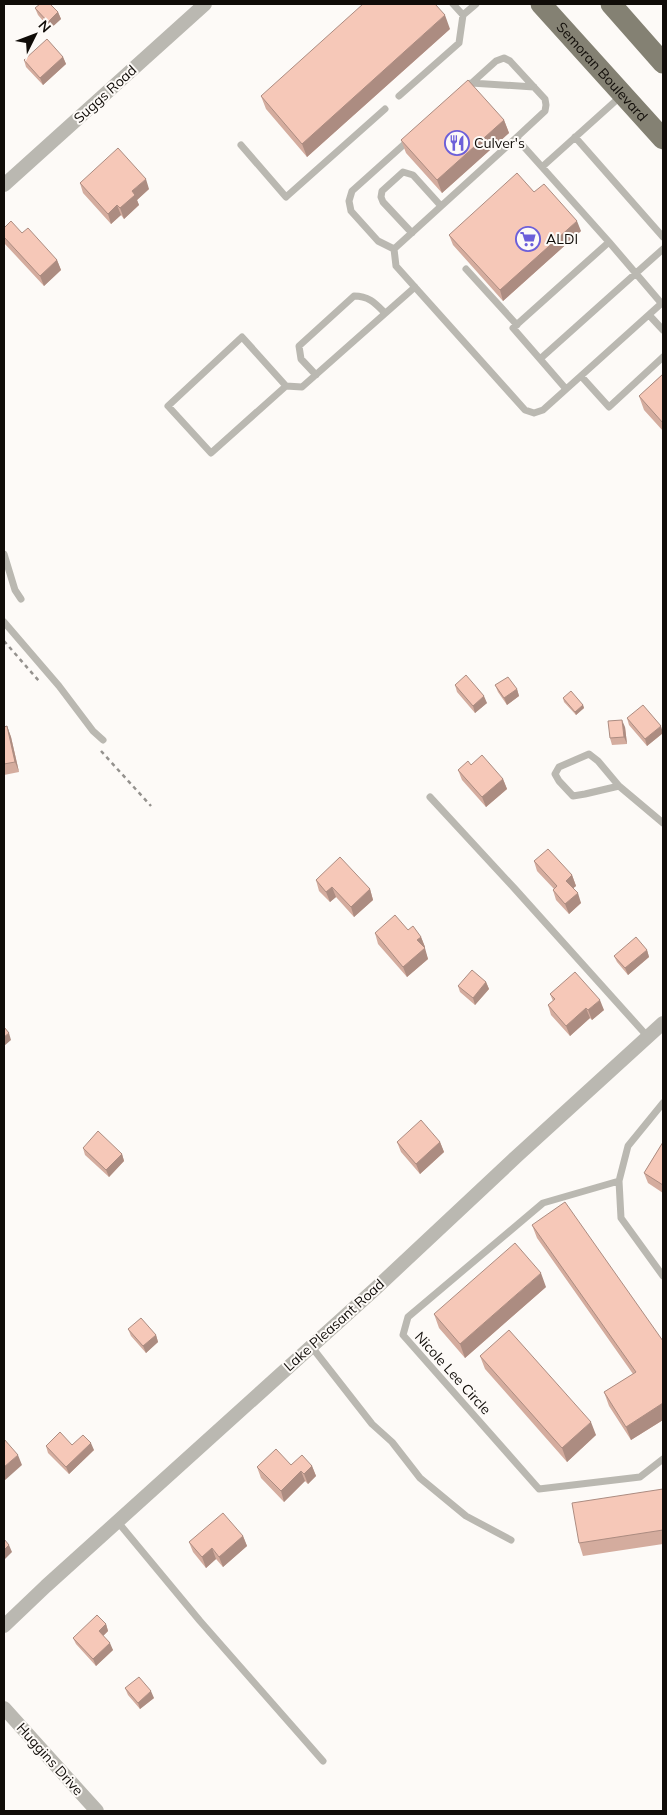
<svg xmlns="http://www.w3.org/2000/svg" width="667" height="1815" font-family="Mulish,sans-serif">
<rect width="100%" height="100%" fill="#fdfaf7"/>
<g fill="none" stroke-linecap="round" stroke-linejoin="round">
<!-- path -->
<path stroke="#94918d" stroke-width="2.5" stroke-dasharray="4 4" stroke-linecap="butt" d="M4 641 39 681
M101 751 151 806"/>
<!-- lane -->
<path stroke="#bab8b1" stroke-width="7" d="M453 4 463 15 476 4
M471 83 534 87
M464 90 496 61 504 58 510 61 545 99 546 105 545 111 516 138 542 167
M399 96 459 43 463 15
M621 96 542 167 609 242 513 328 540 359 663 249
M575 137 663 237
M241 145 286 197 385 109
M412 233 383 202 381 197 382 191 403 172 413 175 441 206
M609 242 662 304
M394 249 378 241 351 211 349 201 352 191 410 139
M394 249 396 266 525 410 534 413 543 410 663 302
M394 249 516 138
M466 269 517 325
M649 315 663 330
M540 359 566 389
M316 375 301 359 299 346 354 296C369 296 375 303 385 313
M581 376 609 407 663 357
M286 386 242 337 168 406 211 453 286 386 302 387 415 287
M4 554 15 590 21 599
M4 622 59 686 93 731 103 740
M619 786 585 794 573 796 559 781 555 774 559 767 589 754 598 761 619 786 663 823
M430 797 515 889 648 1037
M663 1103 628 1146 619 1181 621 1218 663 1276
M619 1181 543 1203 408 1317 403 1335 539 1489 640 1477 663 1459
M311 1346 372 1424 392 1442 420 1478 466 1516 511 1540
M117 1521 200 1621 323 1761"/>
<!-- street -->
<path stroke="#bab8b1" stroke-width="14" d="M4 185 205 4
M4 1626 46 1586 375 1289 517 1156 663 1023
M4 1708 97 1811"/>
<!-- primary -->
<g stroke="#848173" stroke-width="21">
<path id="s1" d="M541 4 663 139"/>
<path d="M611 4 663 63"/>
</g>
</g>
<!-- wall -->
<path fill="#d4ac9e" d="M35 8 58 12 61 19 50 29 38 15Z
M450 29 307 157 266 109 261 96Z
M63 57 66 64 43 85 26 67 24 60Z
M504 120 509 133 442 193 406 153 401 140Z
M80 183 149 189 137 200 139 205 124 219 121 215 111 224 83 193Z
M534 192 581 231 503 301 453 245 449 235Z
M4 228 22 233 57 260 61 270 44 286 4 243Z
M663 374V431L644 410 639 396Z
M455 685 487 703 475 713 457 692Z
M495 685 517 689 519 696 507 705 498 692Z
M563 698 583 705 584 708 576 715 564 702Z
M627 718 663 733 647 746 629 725Z
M7 726 11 737 19 772 4 775V727Z
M625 727 627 744 612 745 610 738Z
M471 765 503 779 507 789 486 807 462 780 458 770Z
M534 861 572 875 576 886 573 888 581 903 569 914 556 900 553 890 554 889 537 871Z
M316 880 370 889 373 900 354 917 336 897 330 902 319 891Z
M408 930 421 937 425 947 424 948 428 959 407 977 378 944 375 933Z
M647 950 649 957 628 975 617 962 614 956Z
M486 982 489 989 475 1005 460 992 458 986Z
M550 994 604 1010 592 1020 590 1018 570 1036 551 1015 548 1005 553 1001Z
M397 1142H440L444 1152 420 1174 401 1152Z
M663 1142V1193L648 1183 644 1173Z
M83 1148 122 1154 124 1161 109 1177 85 1155Z
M532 1225 663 1341V1420L631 1440 609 1406 604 1392 633 1374 537 1238Z
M546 1287 465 1358 439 1328 434 1314Z
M128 1329 156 1335 158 1342 146 1353 131 1336Z
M480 1356 596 1435 567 1462 485 1369Z
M72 1445 94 1450 69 1474 48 1453 46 1446Z
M291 1465 312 1466 316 1476 308 1484 305 1481 284 1502 261 1478 257 1467Z
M663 1489V1544L583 1556 579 1543Z
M243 1536 247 1546 223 1567 216 1559 206 1568 193 1552 189 1542Z
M106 1624 108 1631 103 1636 113 1650 96 1666 76 1644 73 1638Z
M125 1688 154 1698 140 1709 128 1695Z"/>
<!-- shaded-wall -->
<path fill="#ac8c81" d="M58 12 61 19 50 29 48 22Z
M445 15 450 29 307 157 302 144Z
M63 57 66 64 43 85 40 78Z
M504 120 509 133 442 193 437 180Z
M146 179 149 189 137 200 139 205 124 219 120 208 132 191Z
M117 205 121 215 111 224 108 214Z
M577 221 581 231 503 301 500 290Z
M57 260 61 270 44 286 40 276Z
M517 689 519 696 507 705 504 698Z
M484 696 487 703 475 713 473 706Z
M583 705 584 708 576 715 575 712Z
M622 720 625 727 627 744 624 737Z
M7 726 11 737 19 772 15 762Z
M661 726 663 733 647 746 645 739Z
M503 779 507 789 486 807 482 797Z
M572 875 576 886 570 891 566 881Z
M332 887 336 897 330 902 326 892Z
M370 889 373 900 354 917 351 907Z
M578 893 581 903 569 914 565 904Z
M421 937 425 947 421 950 417 940Z
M425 948 428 959 407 977 403 967Z
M647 950 649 957 628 975 625 968Z
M486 982 489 989 475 1005 473 998Z
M600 1000 604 1010 592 1020 588 1010Z
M586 1008 590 1018 570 1036 566 1026Z
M9 1033 11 1040 4 1046V1037Z
M440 1142 444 1152 420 1174 416 1164Z
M122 1154 124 1161 109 1177 106 1170Z
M541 1273 546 1287 465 1358 460 1344Z
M156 1335 158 1342 146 1353 143 1346Z
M663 1403V1420L631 1440 626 1427Z
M591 1422 596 1435 567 1462 562 1448Z
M91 1443 94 1450 69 1474 66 1467Z
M18 1455 22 1465 4 1481V1467Z
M312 1466 316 1476 308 1484 304 1474Z
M301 1471 305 1481 284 1502 281 1491Z
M243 1536 247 1546 223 1567 219 1557Z
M9 1545 12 1552 4 1560V1550Z
M212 1548 216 1559 206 1568 202 1557Z
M106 1624 108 1631 101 1638 99 1631Z
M110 1643 113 1650 96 1666 93 1659Z
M151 1691 154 1698 140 1709 138 1703Z"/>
<!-- building -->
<path fill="#f6c8b8" stroke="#ac8c81" d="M40 4H50L58 12 48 22 35 8Z
M363 4H435L445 15 302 144 261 96Z
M47 39 63 57 40 78 24 60Z
M468 80 504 120 437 180 401 140Z
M118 148 146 179 132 191 135 195 120 208 117 205 108 214 80 183Z
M517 173 534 192 544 184 577 221 500 290 449 235Z
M11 221 22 233 28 228 57 260 40 276 4 237V228Z
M663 374V423L639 396Z
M466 675 484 696 473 706 455 685Z
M508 677 517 689 504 698 495 685Z
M571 691 583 705 575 712 563 698Z
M643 705 661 726 645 739 627 718Z
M622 720 624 737 610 738 608 721Z
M7 726 15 762 4 764V727Z
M482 755 503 779 482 797 458 770 468 761 471 765Z
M548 849 572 875 566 881 578 893 565 904 553 890 557 886 534 861Z
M340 857 370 889 351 907 332 887 326 892 316 880Z
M395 915 408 930 413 926 421 937 417 940 425 948 403 967 375 933Z
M636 937 647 950 625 968 614 956Z
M472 970 486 982 473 998 458 986Z
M575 972 600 1000 588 1010 586 1008 566 1026 548 1005 555 999 550 994Z
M4 1027 9 1033 4 1037Z
M421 1120 440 1142 416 1164 397 1142Z
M98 1131 122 1154 106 1170 83 1148Z
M663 1142V1185L644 1173Z
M565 1202 663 1341V1403L626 1427 604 1392 636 1372 532 1225Z
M515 1243 541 1273 460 1344 434 1314Z
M141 1318 156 1335 143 1346 128 1329Z
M509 1330 591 1422 562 1448 480 1356Z
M60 1432 72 1445 83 1435 91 1443 66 1467 46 1446Z
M4 1439 18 1455 4 1467Z
M276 1449 291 1465 302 1455 312 1466 304 1474 301 1471 281 1491 257 1467Z
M663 1489V1530L579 1543 572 1503Z
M223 1513 243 1536 219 1557 212 1548 202 1557 189 1542Z
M4 1539 9 1545 4 1550Z
M97 1615 106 1624 99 1631 110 1643 93 1659 73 1638Z
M139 1677 151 1691 138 1703 125 1688Z"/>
<!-- icons -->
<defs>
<symbol id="restaurant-ring" viewBox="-11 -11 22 22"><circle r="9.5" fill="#fdfaf7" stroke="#6c5fd9" stroke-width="1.5"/><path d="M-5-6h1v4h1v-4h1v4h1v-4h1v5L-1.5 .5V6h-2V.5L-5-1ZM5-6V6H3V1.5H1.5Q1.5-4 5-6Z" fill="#6c5fd9"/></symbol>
<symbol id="supermarket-ring" viewBox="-11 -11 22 22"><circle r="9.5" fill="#fdfaf7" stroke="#6c5fd9" stroke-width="1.5"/><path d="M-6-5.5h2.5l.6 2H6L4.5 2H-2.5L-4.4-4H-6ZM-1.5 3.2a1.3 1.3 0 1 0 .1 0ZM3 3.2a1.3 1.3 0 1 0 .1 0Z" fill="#6c5fd9"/></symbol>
</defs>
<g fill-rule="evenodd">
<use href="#restaurant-ring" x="443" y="129" width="28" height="28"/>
<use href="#supermarket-ring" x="514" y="225" width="28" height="28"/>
</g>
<g text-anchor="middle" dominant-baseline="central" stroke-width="4" stroke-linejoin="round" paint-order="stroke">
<!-- street labels -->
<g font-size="14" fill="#100c08" stroke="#fdfaf7">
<text stroke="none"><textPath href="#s1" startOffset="91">Semoran Boulevard</textPath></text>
<text transform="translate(105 94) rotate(-42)">Suggs Road</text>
<text transform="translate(334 1325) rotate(-42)">Lake Pleasant Road</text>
<text transform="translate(453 1373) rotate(48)">Nicole Lee Circle</text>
<text transform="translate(50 1759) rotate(48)">Huggins Drive</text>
</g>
<!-- poi labels -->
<g font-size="14" fill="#100c08" stroke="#fdfaf7" text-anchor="start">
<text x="474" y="143">Culver's</text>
<text x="546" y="239">ALDI</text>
</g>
</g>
<!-- border -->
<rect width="667" height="1815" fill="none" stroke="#100c08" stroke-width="10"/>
<!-- north arrow -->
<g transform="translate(35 35) rotate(48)" stroke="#fdfaf7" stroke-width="4" paint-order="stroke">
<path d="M0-4L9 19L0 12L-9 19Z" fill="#100c08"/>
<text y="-8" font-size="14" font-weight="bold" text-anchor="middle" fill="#100c08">N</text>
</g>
</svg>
